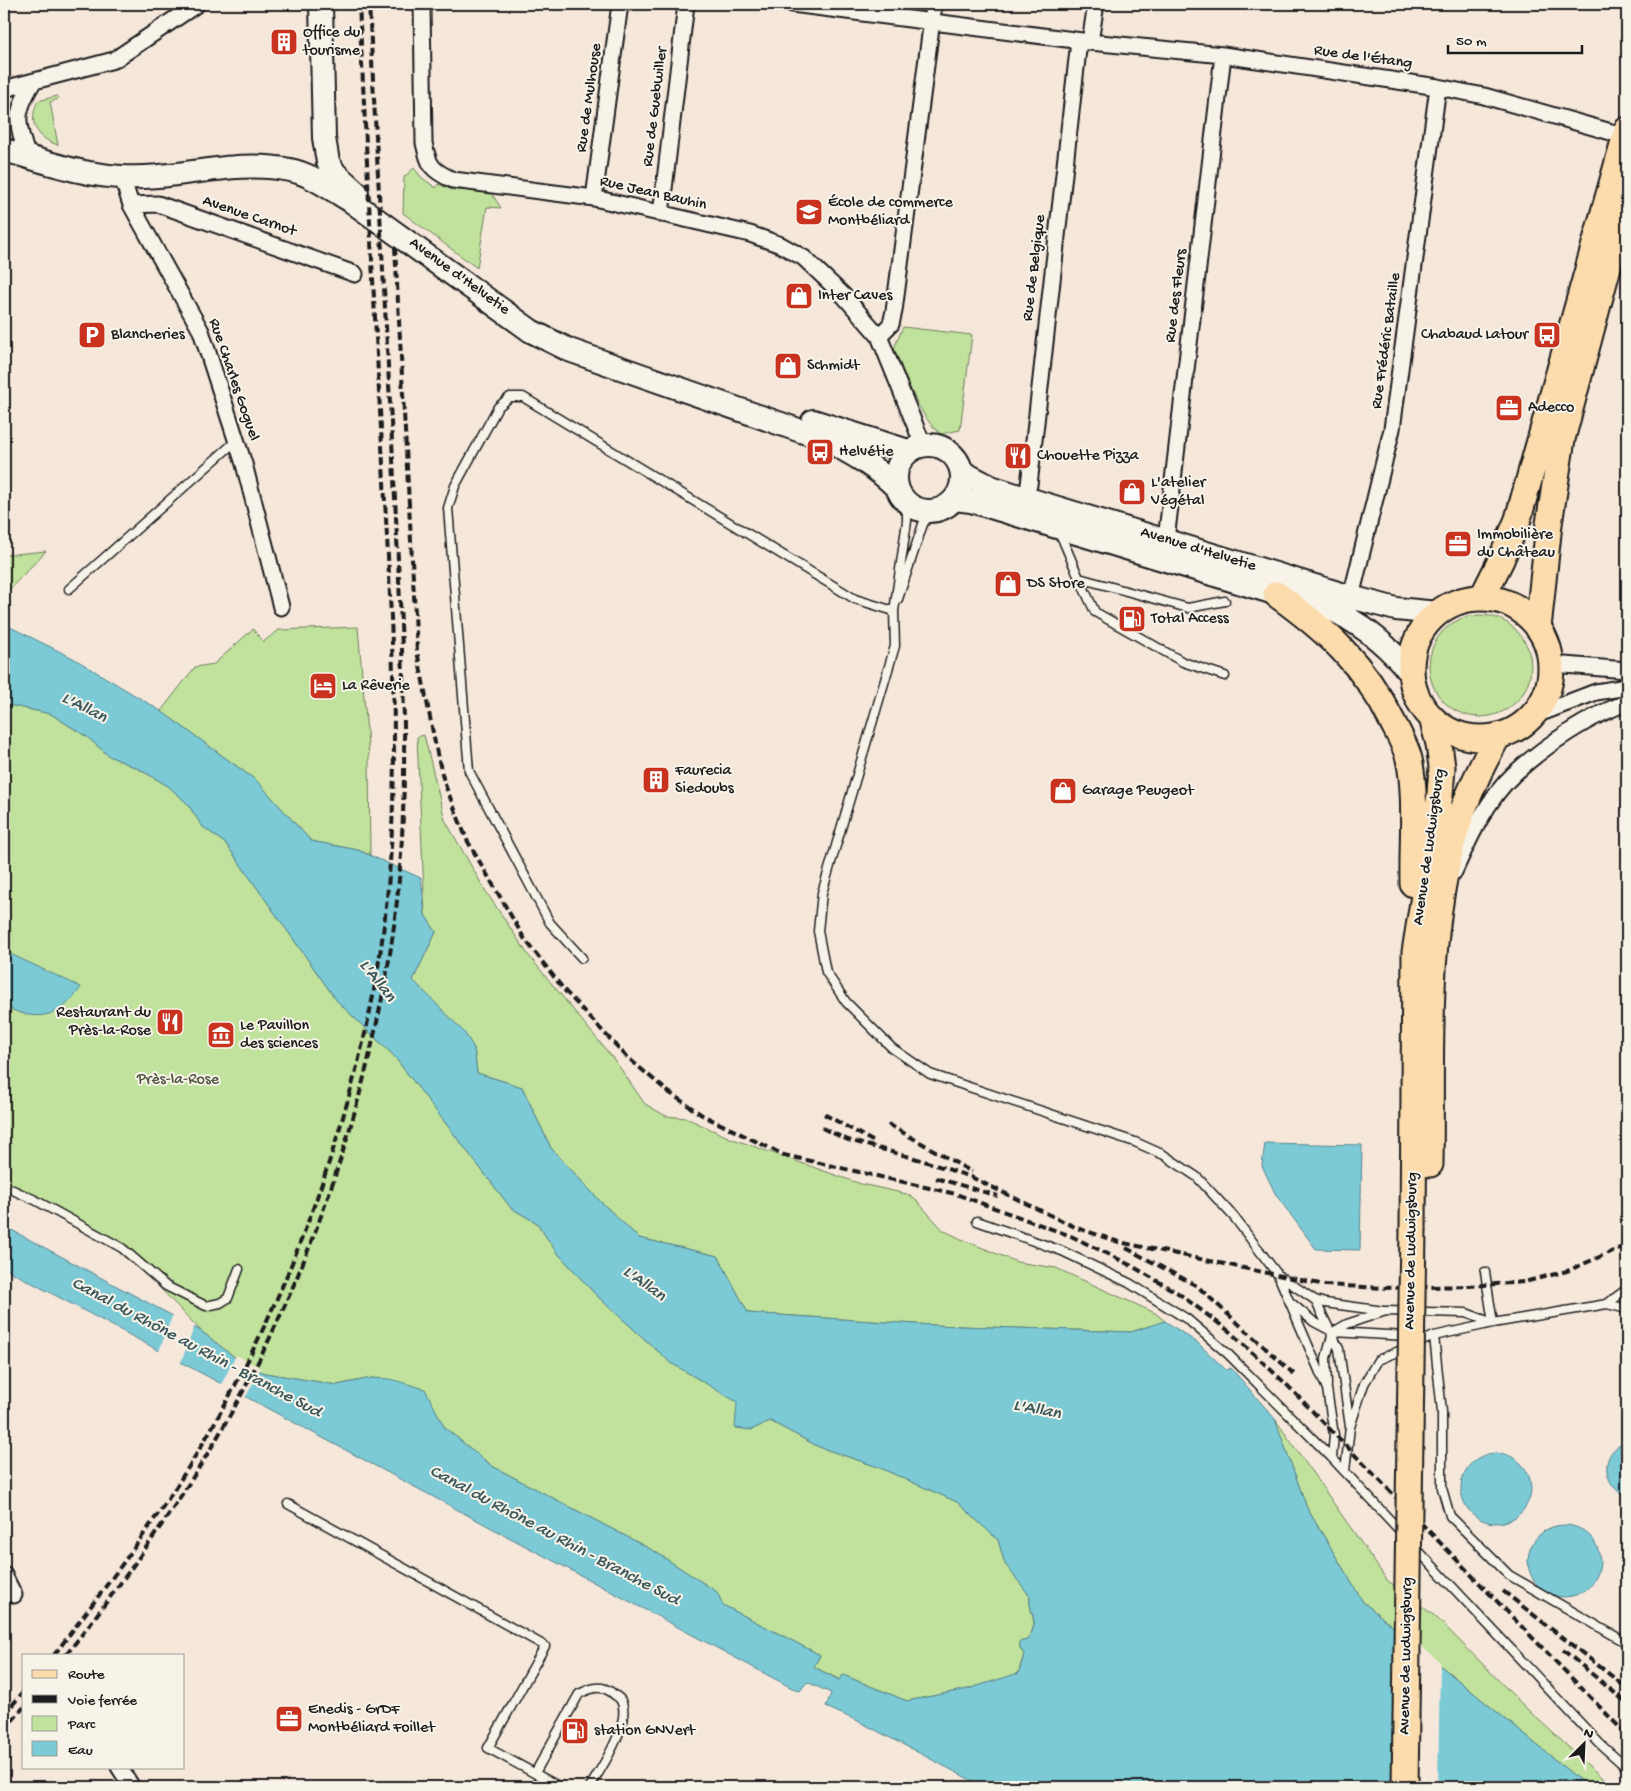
<svg xmlns="http://www.w3.org/2000/svg" width="1631" height="1791" font-family="'Gochi Hand',sans-serif">
<rect width="100%" height="100%" fill="#f6e7db"/>
<filter id="ink" filterUnits="userSpaceOnUse"><feTurbulence type="fractalNoise" baseFrequency=".02" numOctaves="2"/><feDisplacementMap in="SourceGraphic" scale="10" xChannelSelector="R" yChannelSelector="G"/><feConvolveMatrix kernelMatrix="1 2 1 2 8 2 1 2 1" color-interpolation-filters="sRGB"/></filter>
<g filter="url(#ink)">
<!-- green -->
<path fill="#c0e29c" stroke="#6e7f5c" d="M57 96 58 99 50 102 58 145C37 139 27 122 38 101Z
M414 168 421 177 436 188 438 184 453 190 490 191 501 208 487 207 477 268 403 213 404 177Z
M903 327 972 335 960 430 941 434C919 418 904 373 894 348Z
M46 551 4 595V555Z
M1429 666a51 51 0 1 1 102 0a51 51 0 1 1-102 0Z
M358 627 369 756 370 855 358 850 311 841 257 781 161 711 195 667 214 664 253 629 263 642 279 630Z
M4 704 51 714 87 737 109 756 139 769 168 786 187 803 202 826 226 844 337 1001 393 1055 511 1208 537 1223 555 1250 596 1295 671 1363 738 1402 751 1430 770 1421 819 1447 878 1467 957 1502 998 1540 1005 1564 1030 1596C1028 1615 1041 1620 1027 1640L1019 1642 1020 1648 1024 1654 1018 1674 968 1689 907 1701 843 1675 840 1680 814 1667 820 1655 723 1605 717 1592 654 1551 492 1466 445 1428 424 1389 372 1378 337 1385 265 1373 242 1363 201 1331 122 1248 4 1186Z
M424 735 445 820 485 890 529 956 616 1062 645 1104 666 1116 686 1118 730 1138 861 1184 907 1194 917 1201 943 1230 961 1239 1017 1262 1056 1268 1155 1313 1165 1321 1131 1332 932 1325 748 1313 718 1256 639 1238 600 1201 551 1148 522 1087 477 1073 474 1048 413 980 436 932 425 915 417 737Z
M1275 1419 1387 1580 1436 1617 1528 1710 1612 1787H1588L1363 1602 1307 1508Z"/>
<!-- water -->
<path fill="#7bcad6" stroke="#55848c" d="M4 624 73 658 161 711 257 781 311 841 358 850 421 878 425 915 436 932 413 980 464 1032 474 1048 477 1073 522 1087 551 1148 600 1201 639 1238 718 1256 748 1313 932 1325 1131 1332 1165 1321 1199 1344 1226 1370 1231 1368 1275 1419 1307 1508 1363 1602 1588 1787H984L860 1722 826 1707 831 1693 807 1682 800 1691 790 1687 4 1268V1226L201 1331 242 1363 265 1373 337 1385 372 1378 390 1379 425 1389 445 1428 492 1466 654 1551 717 1592 723 1605 820 1655 814 1667 839 1680 843 1675 907 1701 968 1689 1019 1673 1024 1654 1020 1648 1019 1642 1027 1640C1042 1619 1028 1615 1030 1596L1005 1564 998 1540 957 1502 878 1467 819 1447 770 1421 751 1430 735 1428 737 1402 671 1363 596 1295 555 1250 537 1223 511 1208 393 1055 337 1001 226 844 202 826 187 803 168 786 139 769 109 756 87 737 51 714 4 704Z
M4 951 81 987C61 1018 36 1023 4 1006Z
M1265 1143 1362 1145 1360 1250 1316 1249 1276 1195 1262 1166Z
M1627 1442V1497C1602 1486 1598 1451 1627 1442Z
M1461 1488a35 35 0 1 1 70 0a35 35 0 1 1-70 0Z
M1528 1561a36 36 0 1 1 72 0a36 36 0 1 1-72 0Z"/>
<!-- pier -->
<path fill="#f6e7db" d="M173 1314 195 1325 180 1365 158 1354Z
M236 1355 261 1368 244 1400 220 1387Z
M1396 1625 1440 1662 1438 1787H1394Z"/>
<g fill="none" stroke-linecap="round" stroke-linejoin="round">
<defs>
<path id="lane" d="M907 503V521L894 611 895 646 822 893 818 931 826 972 846 1002 892 1048 930 1074 1135 1142 1164 1155 1197 1177 1234 1217 1278 1275 1327 1389 1334 1435 1332 1458
M1059 531 1079 578 1188 608 1225 601
M1079 578 1095 612 1183 662 1225 676
M69 589 236 441
M898 599 923 524 932 511
M582 958 550 923 469 771 448 508 455 486 498 407 510 397H523L855 599 894 611
M4 1186 35 1200 122 1248 166 1286 206 1306 220 1303 228 1298 239 1269
M977 1221 1062 1251 1129 1283 1187 1319 1228 1354 1332 1458 1403 1534
M1485 1272 1493 1323
M1278 1275 1315 1300 1339 1349 1350 1427 1345 1471
M1315 1300 1325 1303 1384 1311
M1289 1301 1314 1322 1333 1332 1407 1336
M1607 1304 1627 1289
M1434 1336 1442 1412V1488L1450 1516 1509 1575 1627 1643
M1327 1385 1326 1358 1333 1332 1347 1324 1386 1311 1466 1313 1493 1323
M1350 1427 1364 1384 1378 1360 1434 1336 1493 1323 1607 1304 1627 1309
M288 1504 545 1646 488 1748 560 1787
M1414 1546 1600 1744 1627 1768
M535 1773 579 1694C589 1689 600 1684 611 1692 613 1694 618 1697 620 1699 634 1720 601 1768 590 1787"/>
<path id="street" d="M422 4 424 143C429 166 431 170 453 180L594 198 750 234 781 245 804 258 844 296 879 336 923 445
M792 4 1090 42 1223 55 1438 87 1484 96 1625 136
M1090 42 1096 4
M4 89 114 60 197 4
M28 157C16 123 14 113 33 82
M122 177 131 205 201 331 244 464 281 607
M594 198 620 4
M131 205 158 204 355 274
M661 214 686 4
M879 336 891 324 894 311 934 4
M1025 498 1029 485 1079 41
M1166 540 1223 55
M1351 597 1392 429 1438 87
M1552 664 1627 670
M1533 716 1596 692 1627 687
M1454 872C1469 839 1487 799 1514 774 1543 747 1590 715 1627 703
M4 1575 14 1595
M119 1767 132 1787"/>
<path id="secondary" d="M321 4 324 138 328 162 335 173 357 193
M4 150C44 161 80 175 122 177 178 180 234 158 290 170 311 174 332 190 351 201L531 331 569 350 824 439C851 453 875 466 897 488
M813 421 908 451
M896 478a33 33 0 1 1 66 0a33 33 0 1 1-66 0Z
M962 472 991 487 1025 498 1351 597 1396 609 1438 613
M955 499 971 501 1337 612C1367 628 1390 647 1411 674"/>
<path id="primary" d="M1276 594C1326 630 1364 664 1392 721 1398 733 1406 746 1409 759 1417 794 1412 847 1413 884
M1482 598 1501 560 1518 519 1627 130
M1411 668a70 70 0 1 1 140 0a70 70 0 1 1-140 0Z
M1538 628 1549 524 1562 439 1627 196
M1430 1164C1432 1056 1424 942 1454 837 1464 802 1480 768 1498 736
M1413 1229 1415 952 1440 795 1442 767 1439 744 1432 718"/>
</defs>
<!-- lane casing -->
<use href="#lane" stroke="#1c1c1c" stroke-width="11"/>
<!-- street casing -->
<use href="#street" stroke="#1c1c1c" stroke-width="19"/>
<!-- secondary casing -->
<use href="#secondary" stroke="#1c1c1c" stroke-width="26"/>
<!-- primary casing -->
<use href="#primary" stroke="#1c1c1c" stroke-width="29"/>
<!-- lane -->
<use href="#lane" stroke="#f7f3e8" stroke-width="8"/>
<!-- street -->
<use href="#street" stroke="#f7f3e8" stroke-width="15"/>
<!-- secondary -->
<use href="#secondary" stroke="#f7f3e8" stroke-width="22"/>
<!-- primary -->
<use href="#primary" stroke="#fcdcac" stroke-width="25"/>
<!-- rail -->
<path stroke="#1c1c1c" stroke-width="4" stroke-dasharray="8 4" stroke-linecap="butt" d="M395 247 417 651 437 753 444 782 467 840 524 938 565 991 626 1056 667 1091 702 1115 784 1155 956 1194 1071 1236 1130 1265 1178 1293 1229 1331 1285 1383 1627 1735
M824 1114 876 1143
M888 1124 972 1172
M822 1128 848 1140 921 1160 971 1177 1077 1228 1119 1242 1325 1285 1384 1288 1470 1286 1524 1282 1567 1271 1627 1245
M936 1178 998 1196
M1126 1248 1197 1286 1296 1376
M1503 1591 1627 1688
M1563 1650 1627 1703
M54 1655C94 1602 135 1549 172 1493 262 1355 326 1198 364 1038 407 857 394 666 384 482 375 323 367 163 359 4
M66 1655C139 1561 209 1463 261 1356 320 1237 362 1108 386 977 414 825 403 670 396 517 387 346 378 175 369 4
M4 1715 24 1691
M4 1730 24 1707"/>
<defs>
<path id="primary-bridge" d="M1405 1787 1413 1229"/>
</defs>
<!-- primary-bridge casing -->
<use href="#primary-bridge" stroke="#1c1c1c" stroke-width="29" stroke-linecap="butt"/>
<!-- primary-bridge -->
<use href="#primary-bridge" stroke="#fcdcac" stroke-width="25"/>
</g>
</g>
<!-- icons -->
<defs>
<symbol id="building-square" viewBox="-11 -11 22 22"><rect x="-9" y="-9" width="18" height="18" rx="4" fill="#c8321e" stroke="#f7f3e8"/><path d="M-4-6H4V6H1V3H-1V6H-4ZM-2.5-4.3h1.7v1.8h-1.7ZM.8-4.3h1.7v1.8H.8ZM-2.5-1h1.7V.8h-1.7ZM.8-1h1.7V.8H.8Z" fill="#fff"/></symbol>
<symbol id="university-square" viewBox="-11 -11 22 22"><rect x="-9" y="-9" width="18" height="18" rx="4" fill="#c8321e" stroke="#f7f3e8"/><path d="M0-5L7-2L0 1L-7-2ZM-4 1L0 2.5L4 1V4Q0 6-4 4Z" fill="#fff"/></symbol>
<symbol id="shop-square" viewBox="-11 -11 22 22"><rect x="-9" y="-9" width="18" height="18" rx="4" fill="#c8321e" stroke="#f7f3e8"/><path d="M-5-2.5h2.3a2.7 3.5 0 0 1 5.4 0H5L5.5 6h-11ZM-1.5-2.5h3a1.5 2.3 0 0 0-3 0Z" fill="#fff"/></symbol>
<symbol id="parking-square" viewBox="-11 -11 22 22"><rect x="-9" y="-9" width="18" height="18" rx="4" fill="#c8321e" stroke="#f7f3e8"/><path d="M-3.5-5.5H1a3.5 3.5 0 0 1 0 7H-1V5.5H-3.5ZM-1-3.4V-.6H.8a1.4 1.4 0 0 0 0-2.8Z" fill="#fff"/></symbol>
<symbol id="bus-square" viewBox="-11 -11 22 22"><rect x="-9" y="-9" width="18" height="18" rx="4" fill="#c8321e" stroke="#f7f3e8"/><path d="M-5-6H5V4H4V6H2V4H-2V6H-4V4H-5ZM-3.5-4V0h7V-4ZM-3.5 1.2v1.5H-2V1.2ZM2 1.2v1.5H3.5V1.2Z" fill="#fff"/></symbol>
<symbol id="office-square" viewBox="-11 -11 22 22"><rect x="-9" y="-9" width="18" height="18" rx="4" fill="#c8321e" stroke="#f7f3e8"/><path d="M-6-3h4V-5.5h4V-3h4V5H-6ZM-1-4.5V-3h2v-1.5ZM-6 0V1H6V0Z" fill="#fff"/></symbol>
<symbol id="restaurant-square" viewBox="-11 -11 22 22"><rect x="-9" y="-9" width="18" height="18" rx="4" fill="#c8321e" stroke="#f7f3e8"/><path d="M-5-6h1v4h1v-4h1v4h1v-4h1v5L-1.5 .5V6h-2V.5L-5-1ZM5-6V6H3V1.5H1.5Q1.5-4 5-6Z" fill="#fff"/></symbol>
<symbol id="fuel-square" viewBox="-11 -11 22 22"><rect x="-9" y="-9" width="18" height="18" rx="4" fill="#c8321e" stroke="#f7f3e8"/><path d="M-5.5-6h7V0h2V4h1.3V-2.5L3-4.5l.8-.8L6-3V5H2.5V1h-1V6h-7ZM-4.2-4.7v3.2H.2V-4.7Z" fill="#fff"/></symbol>
<symbol id="hotel-square" viewBox="-11 -11 22 22"><rect x="-9" y="-9" width="18" height="18" rx="4" fill="#c8321e" stroke="#f7f3e8"/><path d="M-6-4.5h1.5V1H6V5H4.5V3h-9V5H-6ZM-4 0a1.8 1.8 0 1 1 3.6 0ZM.5 0V-2.5h3Q6-2.5 6 0Z" fill="#fff"/></symbol>
<symbol id="museum-square" viewBox="-11 -11 22 22"><rect x="-9" y="-9" width="18" height="18" rx="4" fill="#c8321e" stroke="#f7f3e8"/><path d="M0-6L6-3V-2H-6V-3ZM-5-1h2V3h-2ZM-1-1h2V3h-2ZM3-1h2V3H3ZM-6 4H6V6H-6Z" fill="#fff"/></symbol>
</defs>
<g fill-rule="evenodd">
<use href="#building-square" x="268" y="26" width="32" height="32"/>
<use href="#university-square" x="793" y="196" width="32" height="32"/>
<use href="#shop-square" x="783" y="280" width="32" height="32"/>
<use href="#parking-square" x="76" y="319" width="32" height="32"/>
<use href="#bus-square" x="1531" y="319" width="32" height="32"/>
<use href="#shop-square" x="772" y="350" width="32" height="32"/>
<use href="#office-square" x="1493" y="392" width="32" height="32"/>
<use href="#bus-square" x="804" y="436" width="32" height="32"/>
<use href="#restaurant-square" x="1002" y="440" width="32" height="32"/>
<use href="#shop-square" x="1116" y="476" width="32" height="32"/>
<use href="#office-square" x="1442" y="528" width="32" height="32"/>
<use href="#shop-square" x="992" y="568" width="32" height="32"/>
<use href="#fuel-square" x="1116" y="603" width="32" height="32"/>
<use href="#hotel-square" x="307" y="670" width="32" height="32"/>
<use href="#building-square" x="640" y="764" width="32" height="32"/>
<use href="#shop-square" x="1047" y="775" width="32" height="32"/>
<use href="#restaurant-square" x="154" y="1006" width="32" height="32"/>
<use href="#museum-square" x="205" y="1019" width="32" height="32"/>
<use href="#office-square" x="273" y="1703" width="32" height="32"/>
<use href="#fuel-square" x="559" y="1715" width="32" height="32"/>
</g>
<g text-anchor="middle" dominant-baseline="central" stroke-width="4" stroke-linejoin="round" paint-order="stroke">
<!-- poi labels -->
<g font-size="16" fill="#1c1c1c" stroke="#f7f3e8" text-anchor="start">
<text x="303" y="33">Office du<tspan x="303" dy="18">tourisme</tspan></text>
<text x="828" y="203">École de commerce<tspan x="828" dy="18">Montbéliard</tspan></text>
<text x="818" y="296">Inter Caves</text>
<text x="111" y="335">Blancheries</text>
<text x="1528" y="335" text-anchor="end">Chabaud Latour</text>
<text x="807" y="366">Schmidt</text>
<text x="1528" y="408">Adecco</text>
<text x="839" y="452">Helvétie</text>
<text x="1037" y="456">Chouette Pizza</text>
<text x="1151" y="483">L'atelier<tspan x="1151" dy="18">Végétal</tspan></text>
<text x="1477" y="535">Immobilière<tspan x="1477" dy="18">du Château</tspan></text>
<text x="1027" y="584">DS Store</text>
<text x="1151" y="619">Total Access</text>
<text x="342" y="686">La Rêverie</text>
<text x="675" y="771">Faurecia<tspan x="675" dy="18">Siedoubs</tspan></text>
<text x="1082" y="791">Garage Peugeot</text>
<text x="151" y="1013" text-anchor="end">Restaurant du<tspan x="151" dy="18">Près-la-Rose</tspan></text>
<text x="240" y="1026">Le Pavillon<tspan x="240" dy="18">des sciences</tspan></text>
<text x="308" y="1710">Enedis - GrDF<tspan x="308" dy="18">Montbéliard Foillet</tspan></text>
<text x="594" y="1731">station GNVert</text>
</g>
<!-- street labels -->
<g font-size="16" fill="#1c1c1c" stroke="#f7f3e8">
<text transform="translate(1363 58) rotate(8)">Rue de l'Étang</text>
<text transform="translate(590 98) rotate(-82)">Rue de Mulhouse</text>
<text transform="translate(656 107) rotate(-83)">Rue de Guebwiller</text>
<text transform="translate(653 194) rotate(13)">Rue Jean Bauhin</text>
<text transform="translate(249 217) rotate(19)">Avenue Carnot</text>
<text transform="translate(1035 268) rotate(-83)">Rue de Belgique</text>
<text transform="translate(459 277) rotate(36)">Avenue d'Helvetie</text>
<text transform="translate(1177 296) rotate(-83)">Rue des Fleurs</text>
<text transform="translate(1387 341) rotate(-82)">Rue Frédéric Bataille</text>
<text transform="translate(233 380) rotate(71)">Rue Charles Goguel</text>
<text transform="translate(1198 550) rotate(17)">Avenue d'Helvetie</text>
<text transform="translate(1430 847) rotate(-82)">Avenue de Ludwigsburg</text>
<text transform="translate(1412 1251) rotate(-89)">Avenue de Ludwigsburg</text>
<text transform="translate(1407 1656) rotate(-89)">Avenue de Ludwigsburg</text>
</g>
<!-- park labels -->
<g font-size="16" fill="#4d5742" stroke="#f7f3e8">
<text x="178" y="1080">Près-la-Rose</text>
</g>
<!-- water labels -->
<g font-size="18" font-style="italic" fill="#3d595d" stroke="#f7f3e8">
<text transform="translate(84 708) rotate(27)">L'Allan</text>
<text transform="translate(377 981) rotate(52)">L'Allan</text>
<text transform="translate(644 1284) rotate(36)">L'Allan</text>
<text transform="translate(196 1348) rotate(28)">Canal du Rhône au Rhin - Branche Sud</text>
<text transform="translate(1037 1410) rotate(11)">L'Allan</text>
<text transform="translate(554 1536) rotate(28)">Canal du Rhône au Rhin - Branche Sud</text>
</g>
</g>
<!-- margin -->
<rect width="1631" height="1791" fill="none" stroke="#f7f3e8" stroke-width="20"/>
<rect x="10" y="10" width="1611" height="1771" fill="none" stroke="#1c1c1c" stroke-width="2" filter="url(#ink)"/>
<!-- legend -->
<rect x="22" y="1654" width="162" height="115" fill="#f7f3e8" stroke="#9f9d96"/>
<rect x="32" y="1670" width="25" height="8" fill="#fcdcac" stroke="#9f9d96"/>
<text x="68" y="1678" font-size="15" fill="#1c1c1c">Route</text>
<rect x="32" y="1695" width="25" height="8" fill="#1c1c1c" stroke="#9f9d96"/>
<text x="68" y="1704" font-size="15" fill="#1c1c1c">Voie ferrée</text>
<rect x="32" y="1716" width="25" height="15" fill="#c0e29c" stroke="#9f9d96"/>
<text x="68" y="1728" font-size="15" fill="#1c1c1c">Parc</text>
<rect x="32" y="1741" width="25" height="15" fill="#7bcad6" stroke="#9f9d96"/>
<text x="68" y="1754" font-size="15" fill="#1c1c1c">Eau</text>
<!-- north arrow -->
<g transform="translate(1584 1744) rotate(24)" stroke="#f7f3e8" stroke-width="4" paint-order="stroke">
<path d="M0-4L9 19L0 12L-9 19Z" fill="#1c1c1c"/>
<text y="-8" font-size="14" font-weight="bold" text-anchor="middle" fill="#1c1c1c">N</text>
</g>
<!-- scale -->
<path d="M1448 45v8h134v-8" fill="none" stroke="#1c1c1c" stroke-width="2.5"/>
<text x="1456" y="45" font-size="15" fill="#1c1c1c" stroke="#f7f3e8" stroke-width="4" paint-order="stroke">50 m</text>
</svg>
